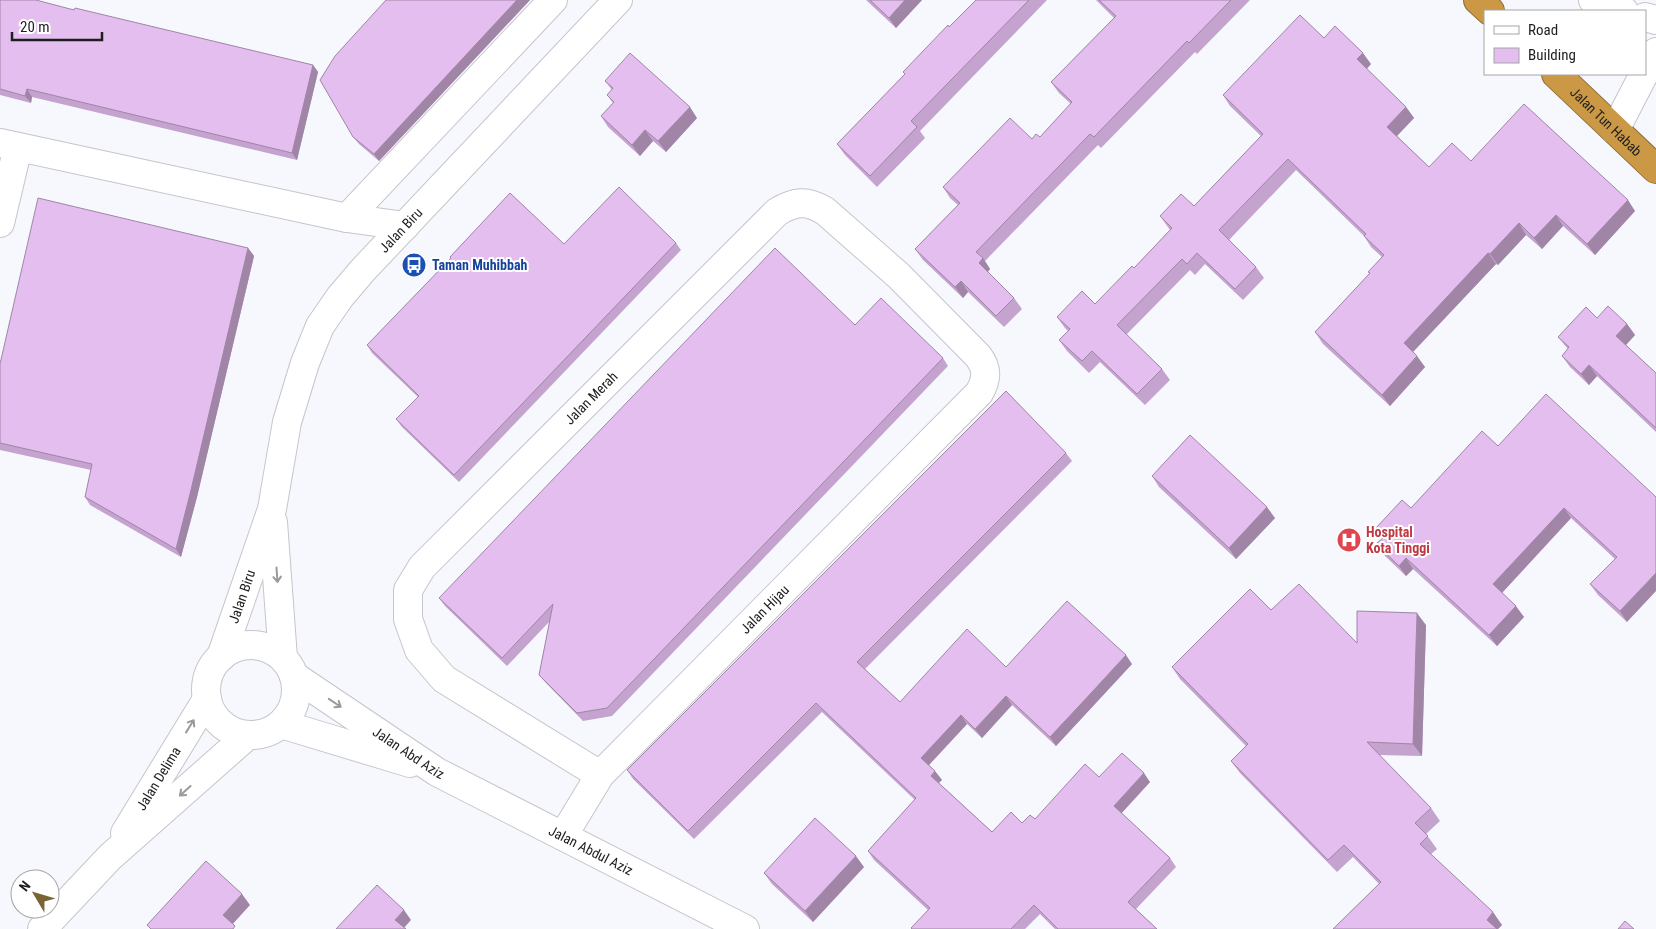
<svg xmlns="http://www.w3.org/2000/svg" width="1656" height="929" font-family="'Roboto Condensed',sans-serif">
<rect width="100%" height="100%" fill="#f7f8fe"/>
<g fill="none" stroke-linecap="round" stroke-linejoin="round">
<defs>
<g id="minor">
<path d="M1593 0 1603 5 1624 11"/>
<path d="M1645 17 1656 20"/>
<path d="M1645 73 1656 52"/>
<path d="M1615 130 1644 74"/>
<path d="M0 143 347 218 405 226"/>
<path d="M347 218 553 0"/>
<path d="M0 223 18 147"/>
<path d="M273 522 283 658"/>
<circle cx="251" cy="690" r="45"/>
<path id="s1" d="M221 657 272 509 287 422 305 363 320 326 340 297 363 270 618 0"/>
<path id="s2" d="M294 676 437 772 745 929"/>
<path d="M281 724 410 763"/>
<path id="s3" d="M125 833 207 699"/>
<path id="s4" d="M563 836 600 775 979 393C987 379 988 369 978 356L899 276 825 211C807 200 795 201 777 212L422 567 408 590V619L419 650 444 679 600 775"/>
<path d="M42 929 110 857 248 735"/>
</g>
<g id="highway">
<path d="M1478 0 1490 11"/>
<path id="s5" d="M1556 74 1656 169"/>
</g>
</defs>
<!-- minor casing -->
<use href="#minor" stroke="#c5c5cb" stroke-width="30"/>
<!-- highway casing -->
<use href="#highway" stroke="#8e6e38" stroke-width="30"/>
<!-- minor -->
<use href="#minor" stroke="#fff" stroke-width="28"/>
<!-- highway -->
<use href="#highway" stroke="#cb9945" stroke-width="28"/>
</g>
<!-- wall -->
<path fill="#c4a3ce" d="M0 0 74 10 313 65 318 72 297 160 32 97 31 103 0 95Z
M386 0H530L379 161 359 144 353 137Z
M866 0H922L896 28Z
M976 0H1047L920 131 925 138 877 187 845 155 837 144 905 74 903 72 949 27Z
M1096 0H1250L1197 54 1195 52 1101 148 1098 145 985 261 990 269 988 272 1014 298 1022 309 1004 327 968 292 963 298 923 260 915 249 958 205 950 198 943 187 1032 139 1040 137 1071 104 1059 93 1051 82 1114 18Z
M1324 38 1371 64 1367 69 1406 107 1414 118 1397 136 1429 167 1471 161 1635 211 1595 255 1563 226 1542 249 1526 235 1498 265 1496 264 1413 352 1425 367 1390 406 1323 344 1315 332 1369 274 1382 257 1371 247 1364 236 1296 170 1229 240 1256 267 1264 278 1243 300 1205 264 1195 275 1190 270 1126 335 1162 369 1170 380 1145 405 1100 362 1089 373 1067 351 1059 340 1068 331 1065 328 1057 317 1095 304 1134 268 1170 230 1160 216 1194 206 1261 136 1230 106 1223 95Z
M605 81 697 118 666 152 653 141 640 156 608 127 601 116 613 103 607 95 612 90Z
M676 243 681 250 459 482 402 427 396 419 418 397 372 353 367 345 564 244Z
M248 248 254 256 197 497 181 557 90 505 85 497 91 470 0 450V364Z
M1597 318 1627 324 1635 335 1626 345 1656 373V432L1597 376 1589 385 1570 367 1562 356 1568 349 1558 337Z
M855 325 943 358 948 366 612 716 583 721 545 682 539 675 550 621 507 666 445 606 439 598Z
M1498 446 1656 497 1627 622 1598 595 1590 584 1615 559 1571 518 1502 593 1524 617 1497 646 1413 569 1406 576 1384 555 1376 544 1382 539 1375 529 1411 508Z
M1066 453 1072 461 865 669 900 702 1006 667 1132 664 1056 746 1012 705 982 738 967 724 929 765 942 780 939 783 992 832 1035 819 1099 777 1150 782 1121 813 1170 858 1176 867 1136 909 1157 929H1055L1040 914 1025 929H912L928 910 874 860 868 851 915 800 822 712 694 839 633 779 627 770Z
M1152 476 1275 518 1236 559 1159 487Z
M1271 610 1357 643 1426 625 1422 756 1379 755 1431 808 1440 821 1426 834 1437 849 1431 854 1502 925 1498 929H1333L1379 884 1353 857 1337 872 1240 773 1231 761 1246 746 1180 679 1172 667Z
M864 867 813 922 772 884 764 873Z"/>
<!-- shaded-wall -->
<path fill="#a085a7" d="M517 0H530L379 161 374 154Z
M905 0H922L896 28 889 18Z
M1363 53 1371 64 1365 70 1357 59Z
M313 65 318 72 297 160 292 153Z
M27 89 32 97 31 103 25 96Z
M690 107 697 118 666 152 658 141Z
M1406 107 1414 118 1395 138 1387 127Z
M645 130 653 141 640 156 632 145Z
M1628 200 1635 211 1595 255 1587 244Z
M1556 215 1563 226 1542 249 1534 238Z
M1519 223 1526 235 1498 265 1490 254Z
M248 248 254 256 197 497 181 557 176 549Z
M1488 253 1496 264 1411 354 1404 343Z
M983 258 990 269 986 274 979 263Z
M961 281 968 292 963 298 955 287Z
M1627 324 1635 335 1624 347 1616 336Z
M1417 356 1425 367 1390 406 1382 395Z
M1589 365 1597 376 1589 385 1581 374Z
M1267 507 1275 518 1236 559 1229 548Z
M1564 508 1571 518 1500 595 1493 584Z
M1406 558 1413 569 1406 576 1399 566Z
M1656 573V591L1627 622 1620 611Z
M1516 606 1524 617 1497 646 1489 635Z
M1417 613 1426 625 1422 756 1413 744Z
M1126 655 1132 664 1056 746 1050 737Z
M1006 696 1012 705 982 738 975 729Z
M961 715 967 724 927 767 921 758Z
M935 771 942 780 937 784 931 776Z
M1144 773 1150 782 1120 815 1114 806Z
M856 856 864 867 813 922 805 911Z
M242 894 250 905 231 926 223 915Z
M404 910 411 920 403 929 395 920Z
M1493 912 1502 925 1498 929H1493L1487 920Z"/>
<!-- building -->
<path fill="#e4beef" stroke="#a085a7" d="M0 0H36L74 10 75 8 313 65 292 153 27 89 25 96 0 89Z
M386 0H517L374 154 353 137 320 80 335 56Z
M870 0H905L889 18Z
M976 0H1029L911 121 917 127 870 176 837 144 905 74 903 72 948 25 949 27Z
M1099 0H1231L1189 43 1187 41 1094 137 1090 134 976 252 983 258 979 263 1014 298 996 316 961 281 955 287 915 249 960 203 943 187 1010 118 1032 139 1036 134 1040 137 1072 102 1051 82 1116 16Z
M1300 15 1324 38 1335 26 1363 53 1357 59 1406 107 1387 127 1429 167 1452 143 1471 161 1524 104 1628 200 1587 244 1556 215 1534 238 1519 223 1490 254 1488 253 1404 343 1417 356 1382 395 1315 332 1370 273 1368 272 1384 255 1364 236 1366 234 1288 159 1219 230 1256 267 1235 289 1197 253 1187 264 1182 259 1117 325 1162 369 1137 394 1092 351 1082 361 1059 340 1070 329 1057 317 1082 291 1095 304 1132 266 1134 268 1172 228 1160 216 1181 194 1194 206 1263 134 1223 95Z
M630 53 690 107 658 141 645 130 632 145 601 116 614 102 607 95 613 88 605 81Z
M619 187 676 243 454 475 396 419 419 396 367 345 451 258 450 257 510 193 564 244Z
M38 198 248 248 191 490 176 549 85 497 92 464 0 443V364Z
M775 248 855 325 881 298 943 358 607 708 577 713 539 675 553 604 502 658 439 598Z
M1608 306 1627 324 1616 336 1656 373V428L1589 365 1581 374 1562 356 1569 347 1558 337 1586 307 1597 318Z
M1006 391 1066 453 857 662 900 702 967 629 1006 667 1067 601 1126 655 1093 691 1050 737 1006 696 975 729 961 715 921 758 935 771 931 776 992 832 1011 812 1022 823 1030 815 1035 819 1085 764 1099 777 1122 753 1144 773 1114 806 1170 858 1128 902 1157 929H1058L1034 905 1011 929H912L911 928 930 908 868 851 916 798 816 703 688 831 627 770Z
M1546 394 1656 497V573L1620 611 1590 584 1617 557 1564 508 1493 584 1516 606 1489 635 1406 558 1399 566 1376 544 1384 537 1375 529 1402 500 1411 508 1482 431 1498 446Z
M1190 435 1267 507 1229 548 1152 476Z
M1299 584 1357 643V611L1417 613 1413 744 1367 742 1431 808 1415 823 1428 836 1420 844 1493 912 1487 920 1497 929H1333L1381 882 1344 845 1328 860 1231 761 1248 744 1172 667 1250 589 1271 610Z
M815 818 856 856 805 911 764 873Z
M206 861 242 894 223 915 235 926 233 929H151L147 925Z
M377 885 404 910 395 920 406 929H336Z
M1625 921 1634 929H1618Z"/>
<!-- one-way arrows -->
<defs><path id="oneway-shaft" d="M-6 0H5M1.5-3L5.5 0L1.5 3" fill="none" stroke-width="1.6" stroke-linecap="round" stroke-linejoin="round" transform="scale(1.25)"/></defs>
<g stroke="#9a9a9b">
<use href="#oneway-shaft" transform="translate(277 575) rotate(86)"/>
<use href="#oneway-shaft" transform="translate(335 703) rotate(34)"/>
<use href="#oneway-shaft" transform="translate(190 726) rotate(-58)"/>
<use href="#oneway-shaft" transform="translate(185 791) rotate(138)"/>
</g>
<!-- icons -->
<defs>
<symbol id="bus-disc" viewBox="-11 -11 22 22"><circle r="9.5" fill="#1a4fb4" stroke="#fff"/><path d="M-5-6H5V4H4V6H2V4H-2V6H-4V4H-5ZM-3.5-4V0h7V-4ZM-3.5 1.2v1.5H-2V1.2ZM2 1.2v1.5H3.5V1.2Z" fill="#fff"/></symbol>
<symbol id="hospital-disc" viewBox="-11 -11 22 22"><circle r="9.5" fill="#e0444e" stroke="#fff"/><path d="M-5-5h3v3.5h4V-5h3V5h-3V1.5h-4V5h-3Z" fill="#fff"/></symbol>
</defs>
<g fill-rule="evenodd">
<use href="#bus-disc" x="400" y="251" width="28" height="28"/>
<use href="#hospital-disc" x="1335" y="526" width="28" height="28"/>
</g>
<g text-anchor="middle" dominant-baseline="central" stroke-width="4" stroke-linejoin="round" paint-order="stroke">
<!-- street labels -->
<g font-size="14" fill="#1e1e20" stroke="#fff">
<text stroke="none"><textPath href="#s5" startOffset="69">Jalan Tun Habab</textPath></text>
<text stroke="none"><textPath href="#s1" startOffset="472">Jalan Biru</textPath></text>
<text transform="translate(591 398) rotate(-45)">Jalan Merah</text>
<text stroke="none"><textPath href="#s1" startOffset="64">Jalan Biru</textPath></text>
<text stroke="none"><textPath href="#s4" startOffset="305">Jalan Hijau</textPath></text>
<text stroke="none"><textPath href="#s2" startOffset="138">Jalan Abd Aziz</textPath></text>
<text stroke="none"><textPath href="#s3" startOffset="64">Jalan Delima</textPath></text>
<text stroke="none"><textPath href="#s2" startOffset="345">Jalan Abdul Aziz</textPath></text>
</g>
<!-- transit labels -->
<g font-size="14" font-weight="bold" fill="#164399" stroke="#fff" text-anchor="start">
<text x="432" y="265">Taman Muhibbah</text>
</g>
<!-- health labels -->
<g font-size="14" font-weight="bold" fill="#be3a42" stroke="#fff" text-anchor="start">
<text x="1366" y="532">Hospital<tspan x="1366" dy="16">Kota Tinggi</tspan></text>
</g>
</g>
<!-- legend -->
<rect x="1484" y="10" width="162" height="65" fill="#ffffff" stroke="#a5a5a6"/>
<rect x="1494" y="26" width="25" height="8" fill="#ffffff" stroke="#a5a5a6"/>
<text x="1528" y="35" font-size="15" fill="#1e1e20">Road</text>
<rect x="1494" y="48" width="25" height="15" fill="#e4beef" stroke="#a5a5a6"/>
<text x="1528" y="60" font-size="15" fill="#1e1e20">Building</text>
<!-- north arrow -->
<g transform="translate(35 894) rotate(308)"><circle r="24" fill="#ffffff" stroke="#a5a5a6"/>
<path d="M0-4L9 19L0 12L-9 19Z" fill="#7b6434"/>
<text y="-8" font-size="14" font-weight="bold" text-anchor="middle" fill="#1e1e20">N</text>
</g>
<!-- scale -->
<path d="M12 32v8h90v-8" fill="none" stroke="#1e1e20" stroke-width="2.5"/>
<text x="20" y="32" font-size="15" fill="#1e1e20" stroke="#ffffff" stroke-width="4" paint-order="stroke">20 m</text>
</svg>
